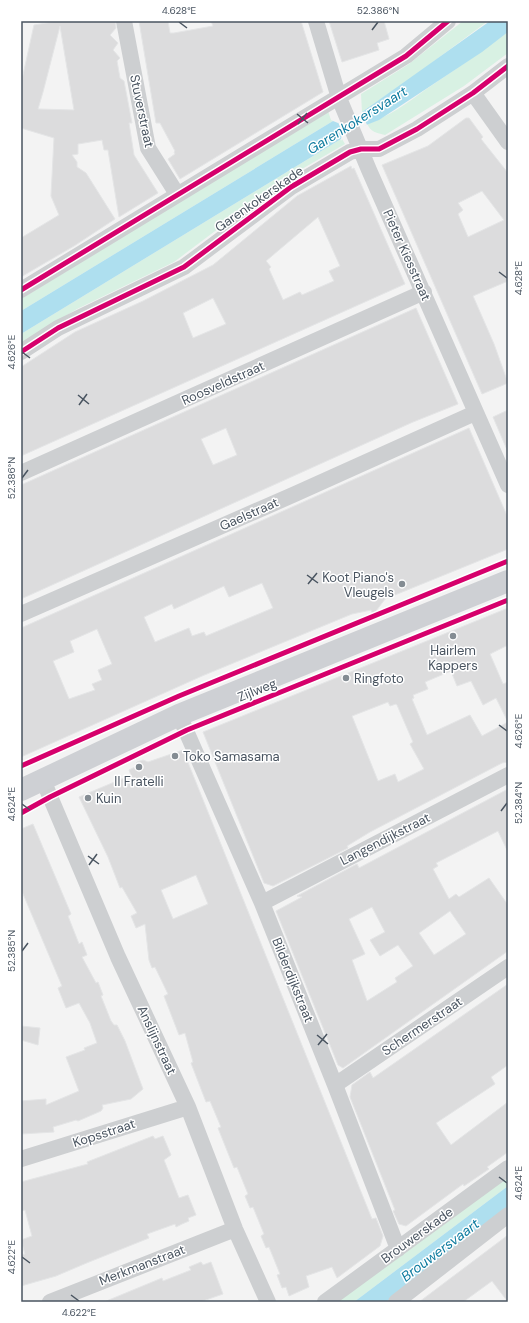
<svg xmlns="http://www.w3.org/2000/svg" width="529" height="1323" font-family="'DM Sans',sans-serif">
<rect width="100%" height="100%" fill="#f3f3f3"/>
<!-- green -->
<path fill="#d8f1e3" d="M463 21H488L414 76 362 112 361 94 409 64Z
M508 32V53L464 86 385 135C377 133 370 132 367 123 388 118 407 103 425 90 453 71 481 52 508 32Z
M328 111 331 120 338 123 333 121 21 311V299Z
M341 139V141L342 139 345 144 283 180 174 262 77 309 21 343V334Z
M508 1175V1186L354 1302H335Z"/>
<!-- water -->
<path fill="#aedfef" d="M490 21H508V32L482 52 379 120 343 134 341 139 21 334V311L333 121 338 123 362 112Z
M508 1186V1208L386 1302H354Z"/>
<!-- pier -->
<path fill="#f3f3f3" d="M361 110 367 125 344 135 340 141 343 134 338 122 331 119 338 121Z"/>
<!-- building -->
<path fill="#dcdcdd" stroke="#e4e5e6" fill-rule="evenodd" d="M59 21H115L116 28 110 35 118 43 113 50 120 58 117 61 120 78 124 81 132 123H129L134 155 158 193 119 217 108 150H104L102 140 78 144V154L72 155 77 162V167L86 173 115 219 74 246 21 277V238L59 215 51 196 54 138 21 128V84L34 25ZM60 26 74 110 38 109 43 92Z
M139 21H168L170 33H174L213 26 211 21H301L323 92 180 179 168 159 175 154 174 152 175 151 160 123H156Z
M329 21H384L389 39 377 43 379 50 342 62Z
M466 118H469L483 137 481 139 508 173V281L473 296 494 344 508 383 482 394 382 165 428 146ZM482 191 504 220 468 237 458 214 463 210 458 203Z
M351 166 352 169 354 168 405 284 21 456V367L75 332 143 301 213 265 297 196ZM318 217 340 266 329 271 334 281 302 295 300 292 283 300 269 269 271 267 266 261ZM213 298 226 324 193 338 183 313Z
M416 308 458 404 413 422 21 599V485ZM226 428 237 455 213 465 201 439Z
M508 410V452L493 417Z
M469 428 508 518V549L385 599 373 615 371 610 352 614 202 676 21 757V628ZM262 583 273 608 206 636 204 632 192 636 189 628 155 642 144 617 172 604 174 609 224 586 229 597ZM97 629 112 664 98 670 102 680 92 684 95 690 69 699 53 661 74 652 70 641Z
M508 608V645L490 654 503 684 508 682V762L502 763 370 832 347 846 348 848 273 886 264 883 203 732ZM451 671 457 686 471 681 483 705 496 698 508 722 482 736 470 715 427 735 412 699 414 698 413 695 428 689 425 682ZM388 702 390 706 396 704 397 705 413 742 410 744 424 769 398 782 395 774 378 781 352 716Z
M183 750 372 1219 376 1218 383 1236 380 1246 337 1278 332 1267 306 1276 309 1287 289 1296 286 1287 282 1288 277 1275 280 1274 269 1247 266 1248 261 1236 264 1234 253 1207 250 1208 245 1196 248 1194 237 1167 234 1168 218 1128 221 1127 210 1101 206 1102 191 1063 193 1062 185 1033 179 1035 164 996 168 994 155 967 152 968 149 960 145 924 136 928 131 916 137 913 122 887 120 888 108 857 79 797 131 775 129 770 135 767 137 762 143 760 148 762ZM196 875 208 904 173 919 161 890Z
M508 789V852L498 831 436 863 438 866 433 869 449 899 456 894 459 897 489 878 508 905V951L343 1068 338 1065 276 911 302 897 297 896 357 864 359 868ZM372 907 385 932 370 940 380 956 398 945 413 966 395 978 397 982 367 1001 352 960 365 954 349 919ZM450 911 466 934 434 955 419 933Z
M33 824 71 914 68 916 79 944 82 942 87 955 82 957 96 983 98 982 103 995 101 996 111 1021 114 1025H117L125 1041 143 1089 131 1099 102 1105 103 1108 101 1111 78 1121 76 1120 53 1127 54 1132 21 1134V1101L46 1099V1105L79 1091 66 1057 85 1050 84 1048 97 1043 90 1023 79 1003 66 1008 58 988 62 986 21 889V829Z
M508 984V1065L491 1077 495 1084 436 1123 451 1145 508 1102V1152L487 1167 489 1169 464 1186 463 1184 406 1226 399 1224 393 1211 395 1210 350 1097 352 1085 370 1072 373 1078Z
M21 1026 40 1028 38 1045 21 1040Z
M153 1136 155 1139 163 1136 171 1155 164 1160 179 1198 188 1195 196 1215 188 1218 189 1221 182 1224 176 1227 175 1224 147 1234 149 1238 89 1262 56 1276 21 1286V1255L25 1254 21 1240 32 1236 25 1210 21 1211V1182L88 1164 87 1162Z
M508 1235V1302L492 1281 463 1302H419Z
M201 1262 203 1265 211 1262 223 1294 200 1302H104L162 1278 163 1281 191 1270 189 1267Z"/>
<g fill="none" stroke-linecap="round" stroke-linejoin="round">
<!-- street -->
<path stroke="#cdcfd1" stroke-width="16" d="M124 21 148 148 177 194
M316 21 339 98 369 170 508 485
M473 93 508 142
M21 290 406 56 448 21
M21 352 58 328 184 267 291 187 350 152 361 149H379L417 129 473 93 508 66
M21 473 424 292
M21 614 295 494 475 413
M179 715 262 903 335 1085 398 1249
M43 780 118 957 188 1107 235 1229 268 1302
M262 903 508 775
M335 1085 508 967
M21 1159 188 1107
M50 1302 235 1229
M325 1302 508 1168
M396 1302 508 1215"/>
<!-- secondary -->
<path stroke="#ced0d4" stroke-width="22" d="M21 790 179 715 508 581"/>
<defs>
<path id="cycleway" d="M21 290 406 56 448 21
M21 352 58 328 184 267 291 187 350 152 361 149H379L417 129 473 93 508 66
M21 766 179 696 508 561
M21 813 50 797 187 730 508 600"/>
</defs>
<!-- cycleway casing -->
<use href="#cycleway" stroke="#fff" stroke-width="8"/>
<!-- cycleway -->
<use href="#cycleway" stroke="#d6006c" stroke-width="5"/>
</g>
<!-- ticks -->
<path fill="none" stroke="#495460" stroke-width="1.5" d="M179 22 187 28M372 30 378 22M297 114 308 123M298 124 307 113M499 272 507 278M22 352 30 358M78 395 89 404M79 405 87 394M22 478 28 470M307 575 318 583M308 584 317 573M499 725 507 731M22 804 30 810M501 811 507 803M88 856 99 864M89 865 97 854M22 951 28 943M317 1035 328 1044M318 1045 327 1034M499 1177 507 1183M22 1257 30 1263M71 1295 79 1301"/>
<!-- markers -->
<g fill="#848c93" stroke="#fff" stroke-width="1.5">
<circle cx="402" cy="584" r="4"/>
<circle cx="453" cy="636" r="4"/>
<circle cx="346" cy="678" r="4"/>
<circle cx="175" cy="756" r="4"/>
<circle cx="139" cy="767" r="4"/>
<circle cx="88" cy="798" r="4"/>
</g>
<g text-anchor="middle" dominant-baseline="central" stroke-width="3" stroke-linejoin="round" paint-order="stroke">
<!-- street labels -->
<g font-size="13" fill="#495460" stroke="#fff">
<text transform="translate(142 111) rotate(78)">Stuverstraat</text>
<text transform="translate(259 199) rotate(-35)">Garenkokerskade</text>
<text transform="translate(407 255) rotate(66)">Pieter Kiesstraat</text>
<text transform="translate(223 383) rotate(-24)">Roosveldstraat</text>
<text transform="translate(249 514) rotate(-24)">Gaelstraat</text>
<text transform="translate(257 690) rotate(-22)">Zijlweg</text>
<text transform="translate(385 839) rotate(-27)">Langendijkstraat</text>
<text transform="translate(293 980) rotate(68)">Bilderdijkstraat</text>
<text transform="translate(422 1026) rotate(-34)">Schermerstraat</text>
<text transform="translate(157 1040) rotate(65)">Anslijnstraat</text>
<text transform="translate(104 1133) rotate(-18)">Kopsstraat</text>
<text transform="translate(417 1235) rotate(-36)">Brouwerskade</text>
<text transform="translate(142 1265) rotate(-21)">Merkmanstraat</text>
</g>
<!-- poi labels -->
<g font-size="13" fill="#495460" stroke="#fff" text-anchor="start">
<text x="394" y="577" text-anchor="end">Koot Piano's<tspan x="394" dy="15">Vleugels</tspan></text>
<text x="453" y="650" text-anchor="middle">Hairlem<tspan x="453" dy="15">Kappers</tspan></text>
<text x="354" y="678">Ringfoto</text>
<text x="183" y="756">Toko Samasama</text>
<text x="139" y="781" text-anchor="middle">Il Fratelli</text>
<text x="96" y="798">Kuin</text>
</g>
<!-- water labels -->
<g font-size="14" font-style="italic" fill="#0d7b9f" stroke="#fff">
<text transform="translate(357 120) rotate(-32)">Garenkokersvaart</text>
<text transform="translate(440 1250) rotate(-37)">Brouwersvaart</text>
</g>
</g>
<!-- border -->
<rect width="529" height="1323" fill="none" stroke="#ffffff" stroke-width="44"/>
<rect x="22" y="22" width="485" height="1279" fill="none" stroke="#495460" stroke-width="1.5"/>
<g font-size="10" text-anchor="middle" fill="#495460">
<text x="179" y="14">4.628°E</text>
<text x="378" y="14">52.386°N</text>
<text transform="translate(518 278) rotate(-90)" y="4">4.628°E</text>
<text transform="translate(11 352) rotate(-90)" y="4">4.626°E</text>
<text transform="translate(11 478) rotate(-90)" y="4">52.386°N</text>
<text transform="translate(518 731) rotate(-90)" y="4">4.626°E</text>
<text transform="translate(518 803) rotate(-90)" y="4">52.384°N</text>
<text transform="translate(11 804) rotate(-90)" y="4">4.624°E</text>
<text transform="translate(11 951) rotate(-90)" y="4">52.385°N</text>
<text transform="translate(518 1183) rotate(-90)" y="4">4.624°E</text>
<text transform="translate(11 1257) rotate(-90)" y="4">4.622°E</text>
<text x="79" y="1316">4.622°E</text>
</g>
</svg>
